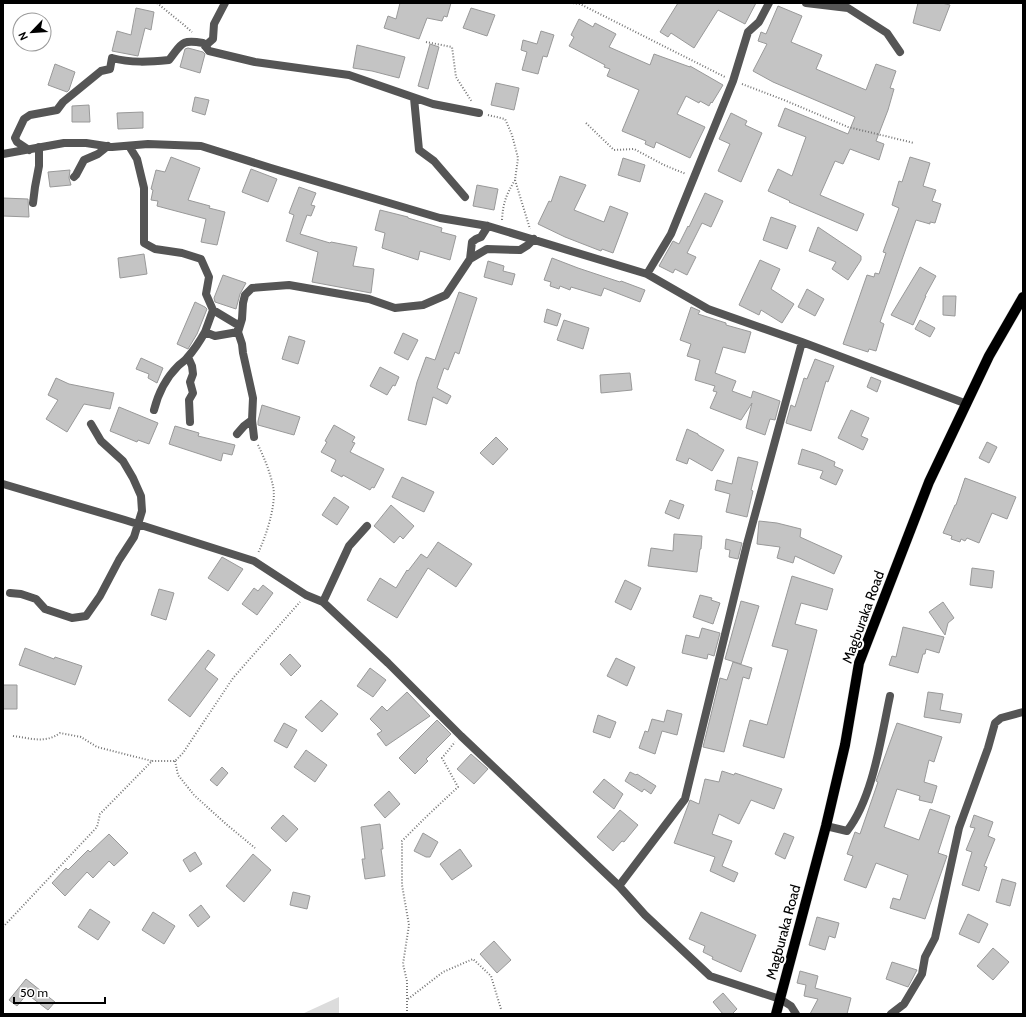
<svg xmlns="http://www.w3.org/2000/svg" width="1026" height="1017" font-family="Cabin,sans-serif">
<rect width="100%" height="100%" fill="#fff"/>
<!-- green -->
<path fill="#dcdcdc" d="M339 997V1014H302Z"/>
<!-- building -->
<path fill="#c4c4c4" stroke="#999" d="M400 3H451L447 17 444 16 442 21 427 18 419 39 384 28 388 16 396 19Z
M678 3H756L745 24 718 10 694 48 671 33 668 37 660 32Z
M918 3H942L950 5 940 31 913 23Z
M778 6 802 16 791 42 822 55 816 69 866 90 876 64 896 71 890 88 894 89 888 110 876 141 884 144 879 160 850 149 843 164 835 161 820 195 864 214 857 231 789 202 790 201 768 191 778 169 792 176 806 137 778 126 785 108 848 134 855 117 773 82 753 71 767 44 758 41 761 32 766 34Z
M136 8 154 12 151 30 145 28 138 56 112 51 117 31 131 35Z
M471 8 495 15 487 36 463 28Z
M579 19 593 27 595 23 616 34 609 47 650 65 654 54 690 67V66L723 85 712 103 711 102 709 106 700 101 699 103 686 96 677 114 705 127 690 158 656 142 654 148 645 144 646 141 622 131 639 90 607 76 610 69 604 67 605 65 569 46 574 37 571 35Z
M541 31 554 35 547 57 543 56 538 74 522 70 527 52 521 50 523 40 537 44Z
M430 44 439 47 428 89 418 86Z
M357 45 405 57 399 78 372 71 353 68Z
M188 48 203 52 205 54 200 73 180 67 185 49Z
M55 64 75 72 69 90 67 92 48 85Z
M496 83 519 88 514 110 491 105Z
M195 97 209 100 205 115 192 111Z
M89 105 90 122H72V106Z
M143 112V128L118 129 117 113Z
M731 113 747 121 745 125 762 133 741 182 718 171 730 144 719 139Z
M171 157 200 168 188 200 210 206 209 208 225 212 217 245 201 242 206 219 157 206 158 201 151 200 153 190 151 189 156 170 165 172Z
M910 157 930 163 923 186 936 190 932 201 941 204 935 223 930 222V224L916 220 880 322 884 324 876 351 869 349 868 352 843 344 867 275 874 277 875 273 879 274 886 253 883 252 899 208 892 205 899 181 902 182Z
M623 158 645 165 640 182 618 175Z
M251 169 277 179 268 202 242 192Z
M70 170 69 178 71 185 50 187 48 172Z
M560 176 586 185 574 210 604 222 610 206 628 213 613 253 602 249 601 251 565 237 538 224 549 201 551 202Z
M477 185 498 189 494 210 473 206Z
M299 187 316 193 311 205 315 206 311 216 307 215 300 234 330 243 331 242 357 247 353 266 374 269 371 293 312 282 318 252 286 241 294 215 289 213Z
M705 193 723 201 711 227 702 223 687 253 696 257 687 275 675 269 673 273 659 266 673 241 679 244 688 226 689 227Z
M3 198 28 199 29 217 3 216Z
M380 210 408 217V218L442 228 441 232 456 236 450 260 420 251 418 260 382 248 385 233 375 230Z
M771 217 796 226 787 249 763 240Z
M818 227 861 256V260L848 280 832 269 836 262 809 251Z
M144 254 147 274 120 278 118 258Z
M552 258 578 268 620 282 621 281 645 290 640 302 604 288 601 296 571 287 570 290 560 286 559 289 550 286 551 282 544 280Z
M760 260 780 269 771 289 794 304 782 323 761 310 759 315 739 305Z
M488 261 504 266 503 271 515 274 512 285 484 277Z
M920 267 936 276 925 296H926L913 325 891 315Z
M223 275 246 283 240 294 236 309 215 302 214 298Z
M807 289 824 299 815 316 798 307Z
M459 292 477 298 459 354 455 352 448 370 444 368 437 388 451 396 447 404 433 397 426 425 408 420 417 382 426 357 435 360Z
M943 296H956L955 316 943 315Z
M195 302 205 307 207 309 197 334 188 349 177 344Z
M691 307 700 311 698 314 726 323V325L751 332 745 353 723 347 715 373 736 381 732 391 751 398 753 391 780 401 775 420 770 419 765 435 746 428 752 403 741 420 710 408 717 392 713 391 715 386 695 380 700 360 687 356 691 344 680 340Z
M547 309 561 314 557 326 544 322Z
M564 320 589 328 583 349 557 340Z
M920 320 935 328 930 337 915 329Z
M403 333 418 340 408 360 394 353Z
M289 336 305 341 298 364 282 359Z
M141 358 163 368 157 383 148 378 149 374 136 369Z
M815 359 834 366 828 382 826 381 811 431 786 423 791 405 795 407 804 378 807 379Z
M380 367 399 377 395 386 393 385 387 395 370 386Z
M630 373 632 390 601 393 600 375Z
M871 377 881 381 877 392 867 387Z
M56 378 69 384 114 393 110 409 84 404 67 432 46 419 58 400 48 395Z
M262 405 300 417 294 435 258 425V421Z
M119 407 158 423 149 444 138 440 137 442 110 431Z
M851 410 869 418 861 436 868 439 863 450 838 438Z
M334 425 355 437 352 442 355 443 350 452 384 469 374 488 372 487 370 490 343 475 342 477 331 471 336 460 321 452 327 442 325 441Z
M175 426 199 433 198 436 235 445 232 455 223 453 221 461 169 444Z
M687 429 698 434V435L724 450 712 471 689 458 687 464 676 460Z
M496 437 508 449 493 465 480 453Z
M987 442 997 447 989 463 979 458Z
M802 449 817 454 835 462 834 466 843 470 836 485 820 478 823 471 798 464Z
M738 457 758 462 751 490 753 491 747 517 726 512 730 494 715 490 717 480 732 484Z
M402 477 434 492 424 512 392 497Z
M965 478 1016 497 1007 519 992 513 979 543 967 538 965 541 961 539 960 542 951 539 952 536 943 533 955 505H956Z
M334 497 349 507 337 525 322 515Z
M670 500 684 505 679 519 665 513Z
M391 505 414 526 403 539 400 536 394 543 374 526Z
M759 521 777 523 801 529 800 537 842 556 834 574 795 556 793 563 777 558 780 547 757 544Z
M674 534 702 536 701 549H700L697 572 648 566 651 548 673 551Z
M726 539 742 543 738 559 729 557 730 550 725 549Z
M438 542 472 564 456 587 428 568 397 618 367 600 380 578 396 588 407 570 408 571 421 554 427 558Z
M222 557 243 569 228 591 208 578Z
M972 568 994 571 992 588 970 585Z
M792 576 833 589 827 610 801 603 795 624 817 630 784 758 743 746 750 720 767 725 788 650 772 646Z
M625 580 641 588 631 610 615 602Z
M263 585 273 593 257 615 242 604 254 588 258 591Z
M159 589 174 593 166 620 151 615Z
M700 595 712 598 711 600 720 603 713 624 693 617Z
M741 601 759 606 741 664 725 659Z
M943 602 954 618 948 623 945 635 929 612Z
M903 627 944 637 939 653 926 649 925 654H923L918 673 889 665 892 656 896 657Z
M702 628 720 633 714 656 708 654 707 659 682 653 686 635 699 638Z
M25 648 54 659 55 657 82 666 75 685 19 665Z
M208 650 215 655 205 669 218 679 190 717 168 700Z
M290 654 301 666 291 676 280 664Z
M616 658 635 667 627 686 607 676Z
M733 662 752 668 749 679 743 677 724 752 703 747 720 678 727 680Z
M370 668 386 680 373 697 357 686Z
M3 685H17V709H3Z
M407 692 430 716 386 746 377 734 382 731 370 719 382 706 387 711Z
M928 692 943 694 940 710 962 714 960 723 924 717Z
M321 700 338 714 322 732 305 717Z
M667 710 682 714 677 735 662 731 655 754 639 748 645 731 648 732 652 719 664 722Z
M598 715 616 722 610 738 593 732Z
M437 720 451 734 426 759 428 761 415 774 399 758Z
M284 723 297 730 287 748 274 741Z
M897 723 942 737 934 762 929 760 924 782 937 786 932 803 919 800 920 796 897 789 884 827 919 840 930 809 950 816 938 853 947 856 925 919 890 908 893 898 900 900 908 875 876 863 866 888 844 880 853 856 847 854 855 832 860 834 878 782 876 781 880 770Z
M306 750 327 765 315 782 294 767Z
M471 754 488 769 474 784 457 769Z
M222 767 228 773 217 786 210 780Z
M722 771 734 775 735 773 782 789 774 809 751 800 739 824 719 814 712 834 732 841 722 866 738 873 734 882 710 871 715 857 674 843 690 800 699 804 705 779 719 782Z
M630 772 636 775 637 774 656 786 651 794 644 789 642 792 625 781Z
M604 779 623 794 614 809 593 792Z
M389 791 400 804 385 818 374 805Z
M620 810 638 825 624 842 622 841 613 851 597 837Z
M283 815 298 829 286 842 271 828Z
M974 815 993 822 988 836 995 839 984 866 987 867 979 891 962 885 972 852 966 850 975 828 970 827Z
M380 824 383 849H381L385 876 365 879 362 859H365L361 827Z
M423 833 438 842 430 857H426L414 851Z
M784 833 794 837 785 859 775 854Z
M109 834 128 853 114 866 109 861 93 878 87 872 65 896 52 883 66 868 68 870 88 850 90 852Z
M460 849 472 866 452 880 440 864Z
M195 852 202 864 190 872 183 860Z
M253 854 271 870 244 902 226 886Z
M1002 879 1016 883 1010 906 996 902Z
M293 892 310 896 307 909 290 905Z
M201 905 210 917 198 927 189 915Z
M90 909 110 922 98 940 78 927Z
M153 912 175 926 164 944 142 930Z
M701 912 756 935 741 972 712 959 713 957 703 952 705 946 689 939Z
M968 914 988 924 979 943 959 934Z
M817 917 839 923 835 938 829 936 825 950 809 945Z
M494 941 511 960 497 973 480 954Z
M993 948 1009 962 993 980 977 966Z
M892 962 917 970 908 987 886 979Z
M800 971 818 976 815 988 851 998 847 1014H810L818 999 804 996 806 985 797 983Z
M26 979 55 1002 48 1010 27 994 17 1006 9 1000Z
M723 993 737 1009 732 1014H723L713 1002Z"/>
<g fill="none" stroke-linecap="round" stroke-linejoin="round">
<defs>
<path id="primary" d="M776 1014 826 826 845 745 859 663 929 482 989 356 1023 297"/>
</defs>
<!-- primary casing -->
<use href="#primary" stroke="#dbdbdb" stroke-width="11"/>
<!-- path -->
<path stroke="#777" stroke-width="2" stroke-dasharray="1 2" stroke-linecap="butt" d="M157 3 184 25 192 32
M573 3 580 4 725 77
M426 42 452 47 456 77 472 102
M742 84 784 100 848 127 914 143
M488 115 505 119 512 135 518 158 515 180 530 229
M586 123 614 150 634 149 664 165 686 174
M502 220C503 203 506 195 515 180
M258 445C264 457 270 472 273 486 277 503 266 537 258 553
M13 736C30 738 45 744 60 733L81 737 97 747 152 761
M175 761 178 775 194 795 226 824 255 848
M3 927 97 827 100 814 152 761H175L183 753 233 678 300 602
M408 999 443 972 473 959 491 976 501 1009
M407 1014V981L403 964 409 925 402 885V841L427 816 458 787 442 758 455 742"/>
<!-- street -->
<path stroke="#555" stroke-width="8" d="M806 3 848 8 887 33 900 52
M205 46 213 39 214 24 225 3
M414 98 419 150 434 161 465 197
M129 146 137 159 144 188V243L155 249 182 253 201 259 209 277 206 294 213 310 205 332
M29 150 17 142 15 138 24 119 30 115 57 110 63 102 101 71 110 69 112 58C131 63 149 62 169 60 182 44 180 39 203 43L209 51 255 62 349 75 433 104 479 113
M3 154 64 143H86L112 147 148 144 201 146 271 168 440 218 488 226 647 274 708 309 802 342 967 404
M74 177 76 175 84 160 98 154 108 146
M33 203 35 187 39 166V147
M470 259 487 249 520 250 528 245 534 239
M647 274 671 234 733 81 748 32 759 22 769 3
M213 310 238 325V331
M238 332 242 319 243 303 245 295 252 288 289 285 369 299 395 308 423 305 446 295 470 259 472 242 476 239 481 237 488 226
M188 357 192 366 193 374 190 382 193 393 189 400 190 422
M154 410C158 394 166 378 178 366 181 363 185 361 187 358 194 350 200 341 205 332L215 336 238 332 242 344 243 353 253 398 252 420 254 437
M237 434 244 426 252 420
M3 484 125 520 254 561 306 595 323 602 388 663 461 736 619 886 645 915 710 976 780 999 791 1006 796 1014
M10 593 21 594 36 599 45 609 72 618 86 616 100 596 119 560 134 537 142 511 141 496 133 478 123 461 101 441 91 424
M323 602 349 546 367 526
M826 826 847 831C873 798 881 738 890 696
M619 886 685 799 747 544 802 342
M891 1014 904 1004 922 974 925 957 935 938 959 828 988 748 995 723 1001 718 1023 712"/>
<!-- primary -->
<use href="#primary" stroke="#000" stroke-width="10"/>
</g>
<g text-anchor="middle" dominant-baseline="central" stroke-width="4" stroke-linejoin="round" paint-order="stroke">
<!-- street labels -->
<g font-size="14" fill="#000" stroke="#fff">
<text transform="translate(863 617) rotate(-70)">Magburaka Road</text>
<text transform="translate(783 932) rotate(-75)">Magburaka Road</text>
</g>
</g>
<!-- border -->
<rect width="1026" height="1017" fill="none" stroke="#000000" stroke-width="8"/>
<!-- north arrow -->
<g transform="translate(32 32) rotate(245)"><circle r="19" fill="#ffffff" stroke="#999999"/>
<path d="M0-3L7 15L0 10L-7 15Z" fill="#000000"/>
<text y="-6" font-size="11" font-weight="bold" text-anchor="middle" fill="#000000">N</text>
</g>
<!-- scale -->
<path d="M14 997v6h91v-6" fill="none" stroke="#000000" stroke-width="2"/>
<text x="20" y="997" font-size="12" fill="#000000" stroke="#ffffff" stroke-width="3" paint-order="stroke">50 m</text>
</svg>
